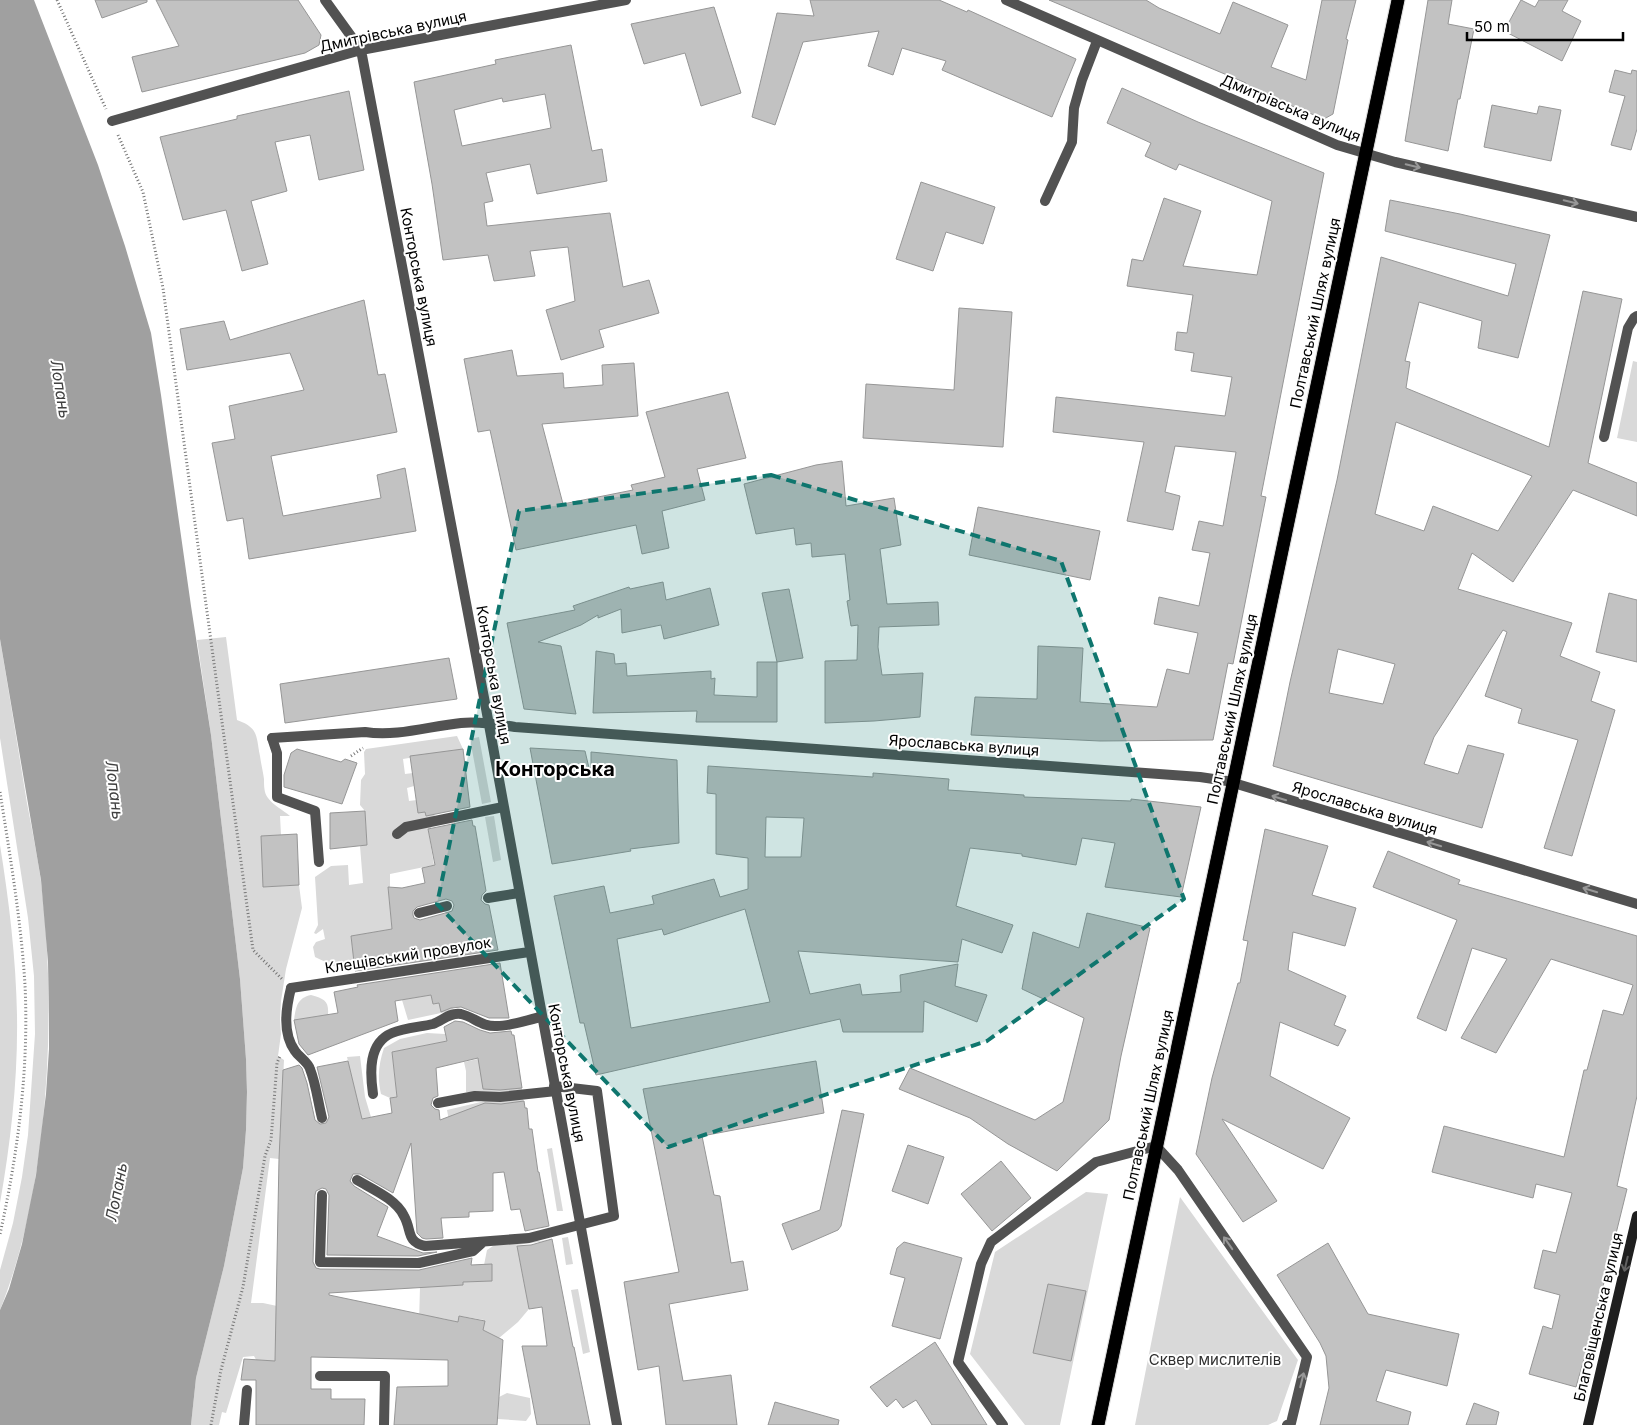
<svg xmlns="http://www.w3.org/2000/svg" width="1637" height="1425" font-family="Inter,sans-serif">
<rect width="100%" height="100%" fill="#fff"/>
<!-- green -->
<path fill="#d9d9d9" d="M1633 361 1637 362V442L1617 438Z
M226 637 237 720C259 728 256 736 260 756 261 764 263 771 264 779 264 786 264 793 268 798 273 805 283 810 290 816H280L281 835 263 887 299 885 302 908 286 969 281 1001 280 1019 281 1034 278 1056 284 1060 279 1159 270 1158 251 1303H263L277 1306 274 1403 261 1369 254 1356 243 1357 226 1413 222 1412 219 1425H191L196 1378 224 1266 243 1168 246 1130 247 1092 246 1059 240 979 211 735 197 640Z
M0 639C9 693 18 748 27 803 32 829 37 855 41 881 51 964 51 1047 42 1130 35 1192 23 1252 0 1310V1270L13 1223 22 1177 28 1135 35 1034 34 976 28 918 0 738Z
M457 736 463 749 403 759 405 774 413 773 414 786 407 788 409 801 417 800 432 811 436 818 431 828 428 829 434 865 390 874V887L388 888 392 929 351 936 355 969 338 968 315 957 313 947 316 942 325 939 323 929 316 934 314 933 318 925 315 877 331 866 348 865 349 885 363 883 360 846 367 844 365 811 360 805 361 780 365 774 364 752 366 749Z
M479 737 491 802 482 804 470 739Z
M494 816 501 860 493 862 485 817Z
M0 845C9 901 16 958 17 1015 18 1078 11 1141 0 1203Z
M311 995C325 999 329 1001 328 1015L294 1020C296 1007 297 998 311 995Z
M431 995 433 1004 444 1002 455 1010 408 1020 402 1000Z
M427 1033 445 1034 447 1041 392 1052 397 1097 390 1098 381 1094C377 1077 379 1063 384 1048L400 1039Z
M360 1056 365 1097 371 1117 362 1119 347 1057Z
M478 1059 521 1082 522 1090 491 1094 466 1092V1071L464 1062Z
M523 1098 524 1105 450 1126 447 1110 485 1101Z
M552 1148 563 1211H557L547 1149Z
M1086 1192 1108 1194 1060 1425H1025L970 1354 995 1252Z
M1180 1197 1298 1360 1277 1421 1268 1425H1135Z
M568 1237 573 1264 566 1265 562 1238Z
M552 1240 517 1245 529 1309 518 1322 499 1338 483 1330 484 1320 460 1316 458 1322 441 1318 431 1360 418 1359 420 1287 463 1285V1282L492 1281V1264L484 1265 487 1250 496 1244Z
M578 1289 590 1352 583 1354 571 1290Z
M507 1393 530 1398 531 1414 526 1421 498 1419 499 1397Z"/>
<!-- water -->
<path fill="#a0a0a0" d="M0 0H34L98 165 125 246 151 333 161 395 191 606 211 735 240 979 246 1059 247 1092 246 1130 243 1168 224 1266 196 1378 191 1425H0V1310L9 1289 22 1244 36 1175 46 1094 49 1049V1016L48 962 41 880 0 639Z"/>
<!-- building -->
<path fill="#c2c2c2" stroke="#969696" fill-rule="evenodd" d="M95 0H147V2L102 18Z
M156 0H298L321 35 319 45 305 53 142 92 132 57 179 46Z
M810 0H939L967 12 968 10 1076 59 1052 117 942 70 946 61 902 48 893 75 868 66 879 31 803 42 775 125 752 117 777 13 814 16Z
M1049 0H1146L1159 8 1220 34 1233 2 1288 25 1271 67 1306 80 1322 0H1356L1346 39 1348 40 1333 114 1324 119 1245 87 1246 83Z
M1428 0H1452L1448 24 1474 29 1460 99H1458L1448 151 1405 141Z
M1521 0 1535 7 1539 0H1568L1562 11 1581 21 1562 61 1504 31Z
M714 7 741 93 701 106 685 53 644 64 631 24Z
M571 45 592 151 602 149 607 181 537 194 530 164 486 173 493 201 484 203 487 226 610 213 623 287 649 280 659 313 599 330 604 347 561 360 546 310 575 301 568 247 530 251 535 276 494 281 488 255 443 260 432 184 414 82 496 64 495 60ZM545 94 551 128 462 146 454 110 502 98 503 102Z
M1615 70 1631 74 1632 70 1637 71V129L1631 150 1611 145 1625 96 1609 92Z
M1122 88 1198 122 1324 173 1261 496 1266 497 1233 664 1228 663 1213 740 1100 741 971 735 975 697 1037 699 1038 646 1083 648 1080 702 1157 707 1167 669 1189 674 1198 633 1154 624 1159 597 1199 606 1210 553 1192 550 1199 521 1223 526 1236 452 1175 446 1165 492 1180 496 1173 530 1127 521 1144 442 1053 432 1056 397 1225 416 1232 377 1191 371 1194 353 1175 350 1177 332 1187 333 1193 295 1127 286 1132 259 1143 261 1164 198 1201 211 1183 266 1257 275 1272 201 1179 164 1176 170 1145 156 1151 143 1107 123Z
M349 91 364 170 319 180 310 135 275 142 287 191 251 201 268 264 242 271 226 210 183 220 160 137 237 119V116Z
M1492 105 1537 114 1539 106 1561 110 1551 161 1484 147Z
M921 182 995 207 983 244 946 232 933 271 896 259Z
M1390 200 1460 214 1550 235 1518 358 1478 348 1482 321 1419 302 1405 361 1410 362 1406 388 1549 447 1583 291 1622 299 1588 463 1637 483V516L1573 490 1513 582 1472 553 1458 589 1572 623 1560 656 1600 672 1591 701 1615 710 1572 856 1544 848 1578 740 1518 723 1522 709 1485 696 1507 632 1503 630 1434 737 1424 764 1458 774 1468 745 1504 754 1482 828 1273 766 1290 682 1337 480 1381 257 1508 296 1516 264 1385 231ZM1396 422 1532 476 1498 531 1433 506 1424 531 1375 514ZM1338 649 1395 664 1383 704 1329 693Z
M364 300 378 375 385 374 397 432 271 456 283 516 381 498 377 475 405 468 416 531 249 559 243 518 227 521 212 443 235 439 229 406 304 390 290 353 187 370 180 329 224 321 230 340Z
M959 308 1012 312 1003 447 863 438 866 384 954 390Z
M512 350 517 376 563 373 564 388 603 385 602 365 634 363 638 416 542 424 563 504 633 490 631 485 665 477 646 412 728 392 746 458 697 469 705 500 662 511 669 548 642 554 636 525 516 550 490 430 478 432 464 359Z
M842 461 846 506 894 498 901 545 880 549 887 604 938 602 939 625 879 627 878 647 882 675 923 673 920 717 874 721 825 723V661L857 660 858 625 851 626 847 601 850 600 845 554 812 557 811 543 796 545 794 528 756 534 744 484 816 465Z
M978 507 1100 531 1090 580 969 555Z
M663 582 666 600 710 588 719 625 664 639 661 625 622 633 621 609 598 618V615L581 625 538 642 561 646 576 714 524 709 507 623 575 610 573 606 629 587 630 589Z
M789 589 803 658 777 662 762 593Z
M1609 593 1637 600V662L1596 652Z
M596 651 614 654 615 664 626 663 627 676 711 671V679L715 678 714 695 757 697V662H777V722H696L697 711 593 713Z
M449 658 457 699 285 723 280 684Z
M530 748 585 751 589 768H591V752L677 760 679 843 630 849 631 851 552 864Z
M297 749 341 762 345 759 357 763 342 804 284 787V775L291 753Z
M463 749 470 807 426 816 425 812 418 813 410 756Z
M708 766 873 777V773L949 779 948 790 1024 795V797L1131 801V799L1201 807 1181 897 1105 887 1115 843 1082 838 1076 865 1022 856V854L970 848 956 906 1013 925 1002 953 962 939 958 962 798 951 810 994 860 984 862 995 901 992 900 975 958 964 955 986 987 995 977 1022 924 1001 923 1032H843L840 1019 596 1075 584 1023H580L554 896 604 886 610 913 654 904 652 896 714 879 720 897 748 889V858L716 854V794L707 793ZM766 817 804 818 801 857H765ZM745 909 770 1002 631 1028 617 939 662 929 664 935Z
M365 811 367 845 330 849V813Z
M472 820 473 826H475L486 891 482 895 481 900 485 904 489 905 498 950 355 971 351 936 392 929 388 887 402 888 425 883 422 868 435 865 428 829ZM446 899 452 901 454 905 452 911 449 912 420 920 414 918 413 915V911L417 907Z
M1265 829 1328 846 1312 895 1356 908 1345 946 1293 932 1288 970 1346 996 1334 1025 1346 1030 1338 1046 1280 1022 1270 1076 1350 1118 1323 1169 1222 1119 1277 1201 1243 1222 1196 1154 1212 1078 1238 983H1240L1248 941 1243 940Z
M297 834 299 885 263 887 261 836Z
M1388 851 1460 880 1458 884 1637 936V1096L1617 1186 1627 1189 1591 1335 1576 1387 1529 1374 1543 1326 1552 1329 1560 1295 1534 1288 1543 1250 1556 1253 1572 1193 1536 1184 1533 1198 1432 1172 1444 1126 1564 1157 1584 1070H1587L1603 1010 1623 1015 1633 985 1551 959 1496 1053 1461 1038 1507 959 1472 948 1446 1031 1417 1018 1457 920 1373 887Z
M1087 913 1150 928 1121 1056 1109 1120 1057 1171 1008 1144 970 1118 899 1089 910 1068 1035 1120 1063 1102 1084 1018 1022 989 1033 932 1079 948Z
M500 963 509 1018H489L461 1007 451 1008 441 1012 439 1003 433 1004 431 995 395 1001 398 1021 308 1055 299 1044 294 1020 338 1013 334 992 358 987 357 985Z
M455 1021 463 1022 480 1030 490 1033 511 1031 512 1035H514L522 1088 500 1090 483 1089 478 1058 436 1068 438 1096 433 1098 431 1105 435 1109 439 1110 440 1120 485 1103 501 1104 524 1101 525 1108H527L529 1129H532L538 1172H539L549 1226 525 1231 520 1209 511 1210 504 1172 493 1173V1211L469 1212V1217L441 1218 443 1238 426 1239 422 1238 417 1233 411 1143 393 1193 360 1174H353L350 1181 354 1186 388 1207 377 1236 423 1253 437 1252 418 1256 327 1255 329 1195 326 1189 322 1188 316 1191 315 1195 313 1262 316 1268 320 1269 419 1270 472 1258 471 1265 492 1264V1281L463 1282V1285L329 1293V1295L458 1322 459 1316 485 1321 483 1330 503 1340 497 1425H394L397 1387 448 1386V1360L311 1357V1389H331V1399H365L364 1425H256V1380H241L244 1359 275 1361 279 1159 283 1070 299 1065 302 1068 307 1083 315 1120 320 1124 326 1123 329 1117 317 1067 348 1061 362 1119 392 1113 390 1098 397 1097 392 1052 447 1041 444 1027Z
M816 1061 824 1113 702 1136 714 1195 720 1196 731 1263 743 1261 748 1290 669 1304 683 1381 731 1375 737 1425H666L659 1366 638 1370 624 1282 679 1272 643 1089Z
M842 1110 864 1114 841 1226 838 1230 792 1250 782 1224 820 1210Z
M908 1145 944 1157 928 1204 892 1191Z
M1001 1161 1031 1198 992 1231 961 1194Z
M552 1239 573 1347H574L590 1425H537L522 1346H547L542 1307 529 1309 517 1246 531 1245Z
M904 1242 962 1258 940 1339 892 1326 905 1278 890 1274 897 1248Z
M1328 1243 1368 1314 1459 1334 1447 1386 1386 1370 1376 1401 1411 1412 1408 1425H1320L1329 1388 1326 1356 1320 1343 1277 1275Z
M1048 1284 1086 1291 1071 1361 1033 1353Z
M935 1342 987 1425H932L916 1400 903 1408 896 1399 887 1407 870 1387Z
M775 1402 839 1420 838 1425H768Z
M1474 1403 1499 1412 1496 1425H1466Z"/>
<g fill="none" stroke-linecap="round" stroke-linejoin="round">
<defs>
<path id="primary" d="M1098 1425 1398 0"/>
</defs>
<!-- primary casing -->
<use href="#primary" stroke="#dbdbdb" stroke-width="15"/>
<!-- path -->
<path stroke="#747474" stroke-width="3" stroke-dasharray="1 2.5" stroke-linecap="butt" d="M57 0 106 109
M118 135 143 192 163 288 253 950 282 979
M351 756 363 748
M0 792C10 856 21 920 25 985 29 1068 18 1153 0 1234
M211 1425 221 1370 243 1287 265 1156 271 1140 277 1063 280 1056"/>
<!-- lane -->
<path stroke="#525252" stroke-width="10" d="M1045 201 1072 142 1074 108 1082 80 1097 41
M1604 437 1628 328 1634 318 1637 316
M272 738 277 753V797L315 811 319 862
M397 834 406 827 503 807
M488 898 519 893
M419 913 447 906
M291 988C286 1008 282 1033 295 1051 299 1057 308 1062 310 1069 316 1084 318 1102 322 1118
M373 1094C370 1073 368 1043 392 1033 404 1028 420 1027 433 1024 442 1021 450 1012 461 1014 474 1017 482 1027 497 1026 511 1026 527 1020 541 1017
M438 1103 475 1096 500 1097 556 1091
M357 1180C372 1189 396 1199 404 1216 412 1230 406 1242 425 1246L529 1238 614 1216 597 1091 554 1086
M322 1195 320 1262 419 1263 473 1251 483 1242
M320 1376H385L384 1425
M244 1425 247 1390
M1003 1425 958 1362 981 1264 991 1242 1096 1162 1156 1146 1178 1170 1307 1357 1291 1423 1287 1425"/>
<!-- street -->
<path stroke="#525252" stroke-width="10" d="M325 0 361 50 485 703 617 1425
M1006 0 1337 145 1395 162 1637 217
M112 121 361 50 626 0
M272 738 365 732C397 737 430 726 461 723 478 721 497 724 515 727L1200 777 1227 781 1637 904
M291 988 529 952"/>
<!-- secondary -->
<path stroke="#1f1f1f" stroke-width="10" d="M1588 1425 1637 1216"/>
<!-- primary -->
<use href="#primary" stroke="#000" stroke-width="12"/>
<!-- tram -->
<path stroke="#000" stroke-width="1" d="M1092 1425 1392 0
M1104 1425 1404 0"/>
</g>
<!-- one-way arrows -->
<defs><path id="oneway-shaft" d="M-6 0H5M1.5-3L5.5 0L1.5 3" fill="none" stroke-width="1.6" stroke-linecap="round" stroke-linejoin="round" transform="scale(1.25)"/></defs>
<g stroke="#979797">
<use href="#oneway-shaft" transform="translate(1413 166) rotate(13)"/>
<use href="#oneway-shaft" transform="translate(1571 202) rotate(13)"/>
<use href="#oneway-shaft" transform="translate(1279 798) rotate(-163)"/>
<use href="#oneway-shaft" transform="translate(1434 844) rotate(-163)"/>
<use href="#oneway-shaft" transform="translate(1590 890) rotate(-163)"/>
<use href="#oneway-shaft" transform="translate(1228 1243) rotate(-125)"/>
<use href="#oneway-shaft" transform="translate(1302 1380) rotate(-76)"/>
</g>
<use stroke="#626262" href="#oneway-shaft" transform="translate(1626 1264) rotate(103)"/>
<!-- marked area -->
<path fill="#0f766e" fill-opacity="0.2" stroke="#0f766e" stroke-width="4" stroke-dasharray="10 6" stroke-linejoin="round" d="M771 475 1061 561 1184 899 987 1041 668 1147 437 904 519 511Z"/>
<g text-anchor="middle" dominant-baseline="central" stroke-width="4" stroke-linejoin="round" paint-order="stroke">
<!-- street labels -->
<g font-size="15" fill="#000" stroke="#fff">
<text transform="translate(393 31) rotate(-12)">Дмитрівська вулиця</text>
<text transform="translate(1291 108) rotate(23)">Дмитрівська вулиця</text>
<text transform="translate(419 277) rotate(79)">Конторська вулиця</text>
<text transform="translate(1315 313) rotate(-78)">Полтавський Шлях вулиця</text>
<text transform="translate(494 675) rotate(80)">Конторська вулиця</text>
<text transform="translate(1232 709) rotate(-78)">Полтавський Шлях вулиця</text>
<text transform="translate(964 745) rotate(4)">Ярославська вулиця</text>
<text transform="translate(1365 808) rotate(17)">Ярославська вулиця</text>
<text transform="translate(408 955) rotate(-9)">Клещівський провулок</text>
<text transform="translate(567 1073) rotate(79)">Конторська вулиця</text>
<text transform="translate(1148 1105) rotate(-78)">Полтавський Шлях вулиця</text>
<text transform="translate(1598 1317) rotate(-77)">Благовіщенська вулиця</text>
</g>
<!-- park labels -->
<g font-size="15" fill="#303030" stroke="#fff">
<text x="1215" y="1359">Сквер мислителів</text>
</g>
<!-- water labels -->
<g font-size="16" font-style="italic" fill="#414141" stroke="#fff">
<text transform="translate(61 389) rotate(81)">Лопань</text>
<text transform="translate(115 790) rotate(83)">Лопань</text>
<text transform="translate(116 1192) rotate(-79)">Лопань</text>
</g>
<!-- district labels -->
<g font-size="20" font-weight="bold" fill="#000" stroke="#fff">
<text x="555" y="769">Конторська</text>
</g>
</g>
<!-- scale -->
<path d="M1467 32v8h156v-8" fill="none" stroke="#000000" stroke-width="2.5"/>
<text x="1474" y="32" font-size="15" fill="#000000" stroke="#ffffff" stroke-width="4" paint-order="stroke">50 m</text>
</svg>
